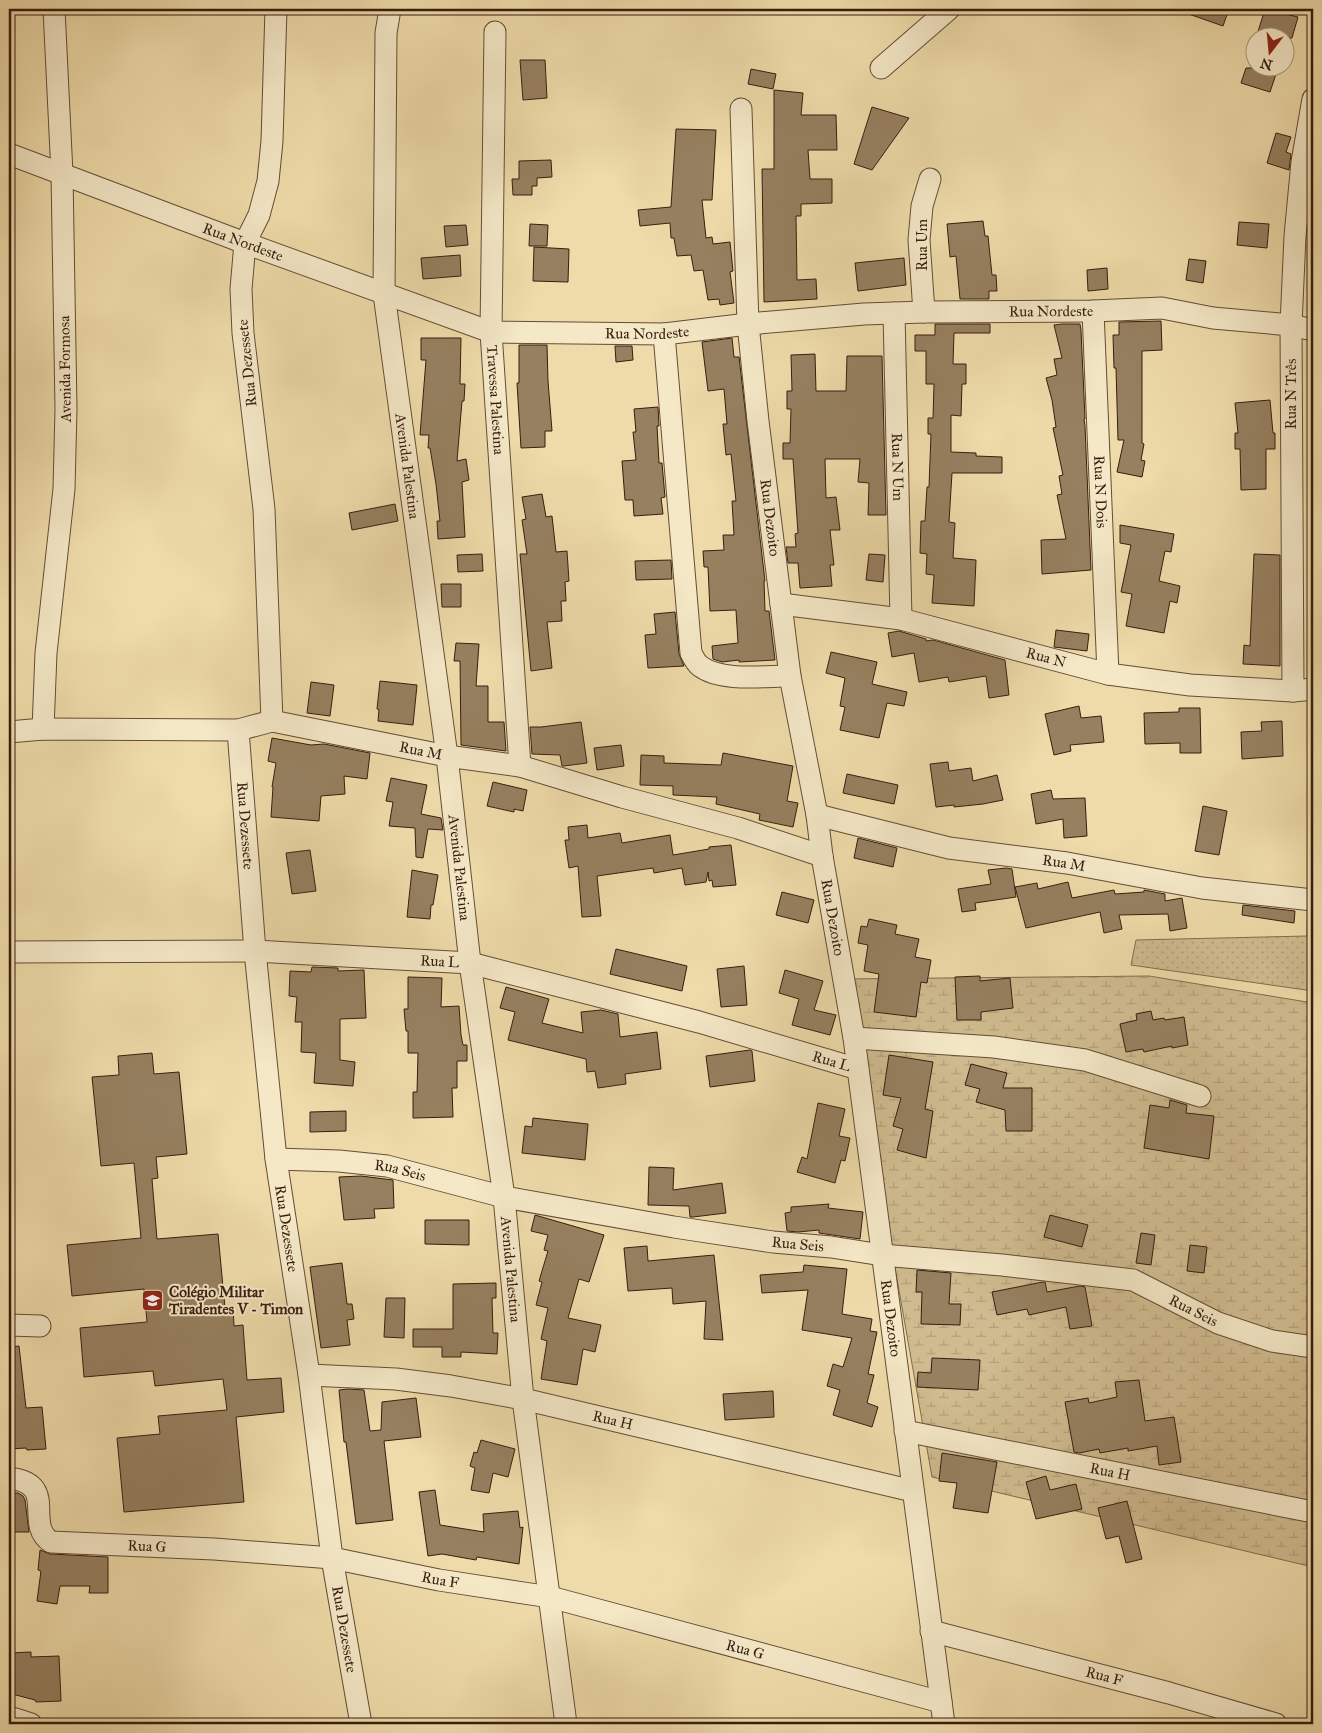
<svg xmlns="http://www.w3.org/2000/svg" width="1322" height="1733" font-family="'IM FELL Great Primer',serif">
<defs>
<pattern id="grass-dots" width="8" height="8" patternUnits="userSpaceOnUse" patternTransform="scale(1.25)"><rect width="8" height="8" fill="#cfbb8f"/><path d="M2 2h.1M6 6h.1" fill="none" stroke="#b2a07a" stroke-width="1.8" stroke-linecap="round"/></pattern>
<pattern id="wetland-marsh" width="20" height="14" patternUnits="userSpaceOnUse" patternTransform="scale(1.25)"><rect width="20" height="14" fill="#cfbb8f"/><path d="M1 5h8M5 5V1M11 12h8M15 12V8" fill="none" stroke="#b2a07a"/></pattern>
</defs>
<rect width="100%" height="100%" fill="#eedba9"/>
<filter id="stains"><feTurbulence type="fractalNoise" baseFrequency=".004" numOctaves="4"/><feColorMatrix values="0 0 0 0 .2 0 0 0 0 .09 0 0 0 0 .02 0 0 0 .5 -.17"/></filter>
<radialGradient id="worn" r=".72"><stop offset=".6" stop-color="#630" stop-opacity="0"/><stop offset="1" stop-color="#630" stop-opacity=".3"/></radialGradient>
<!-- grass -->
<path fill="url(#grass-dots)" stroke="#836c50" d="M1313 710V991L1131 965 1136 940 1307 936 1310 711Z"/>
<!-- wetland -->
<path fill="url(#wetland-marsh)" stroke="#836c50" d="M1149 976 1313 1003V1567L932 1477 844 979Z"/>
<!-- building -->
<path fill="#968060" stroke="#371d10" d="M1180 9H1229L1223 26 1180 11Z
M1265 9 1298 17 1292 38H1256Z
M520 60H545L547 98 523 100Z
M1246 68H1278L1270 92 1241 83Z
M751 69 776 74 773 89 748 84Z
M774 90 803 93 801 115H836L837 150H808L810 179H832V203L801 204V216H796L797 280 816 279 817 299 764 302 762 169H774Z
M872 107 909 118 872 170 854 164Z
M676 129 716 130 712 200H702L706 238 712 237 713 244 730 242 733 271 730 272 734 303 720 305 719 299 708 300 703 270 694 271 691 255 677 256 674 238H671L670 223 640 226 638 210 671 207Z
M1276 133 1291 137 1286 152 1291 154 1289 170 1267 163Z
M551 160 552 177 537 178V186H532V195H513L512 179H519V161Z
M983 221 985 236H988L992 275H996L997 291H989V299H960L956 256 950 257 947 224Z
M1239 222 1269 224 1267 248 1237 245Z
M530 224 548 225 547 246H529Z
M466 225 468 245 446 247 444 226Z
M534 247 569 249 568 282 533 281Z
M460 255 461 276 423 279 421 258Z
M904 258 906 285 858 291 855 263Z
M1189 259 1206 261 1203 283 1186 280Z
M1107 268 1108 289 1088 291 1087 270Z
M1161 321 1162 350 1142 351V443L1144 444 1141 460 1145 461 1142 477 1117 472 1124 440H1118L1116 368H1114L1113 335H1119V322Z
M935 324H990V333H954L953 364H966V384H962L961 416 951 415V452L976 453V456L1002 457V473H952L949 522 955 523 953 558 976 560 974 606 932 603 934 575 926 574 927 554 920 553 921 521H925L927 487H929L931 434H928V418H933L934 384H926V351H915V335H935Z
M1062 324H1080L1081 330 1085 419H1084L1085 426 1091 570 1042 574 1041 540 1066 539 1057 495 1062 494 1059 476 1063 475 1053 428 1056 427 1052 400 1046 378 1057 375 1054 359 1062 358 1054 325Z
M421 338H461L460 384H465L464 401H462L457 461 466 459 469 480 462 482 465 537 438 539 437 521H440L436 484 430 448H428L429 435H420L426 360H421Z
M732 338 734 357H739L765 581H764L765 611H769L775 660 739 662V660L722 662 713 659 712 646 738 643 736 610 710 611 708 567H704L703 551 724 550 723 535H734L732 501H736L731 454 726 455 723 424H727L724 389 708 391 702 342Z
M519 345H547L548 381 552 431H545V447L521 448 517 383H519Z
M615 346H632L633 360 616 362Z
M815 354 816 391H846L847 356H882L886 515H868L869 483 858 482 860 459H825L826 498 836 497 840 530H830L834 565H830L832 586 800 588 798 563H788L786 547H796L795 534 798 533 793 459H783V443H790L791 409H787V391H792L791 355Z
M1270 400 1273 433H1275V449H1266V489L1241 490 1240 449H1235V433H1238L1235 403Z
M658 407 659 426H657L659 463H662L665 497 661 498 663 514 634 516 633 500H625L622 461 636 460 633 432H636L634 409Z
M542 494 546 517 552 516 556 552 567 551 569 581 565 582 566 601H561L562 621 547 622 552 668 531 671 520 554H527L522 520 526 519 522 497Z
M395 504 398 521 352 530 349 513Z
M1120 525 1174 534 1171 552 1165 551 1159 581 1180 586 1177 603 1170 601 1164 633 1126 626 1132 594 1121 592 1131 545 1120 543Z
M482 554 483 571 458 572 457 555Z
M869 554 885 555 883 582 866 580Z
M1254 554 1280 555V666L1243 664 1244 645 1250 646Z
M671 560 672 579 636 580 635 561Z
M441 584H461V607H442Z
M675 612 679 654 684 666 648 668 645 635 656 634 654 614Z
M1056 630 1089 634 1087 651 1054 647Z
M899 631 926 639V641L933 640 1005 660 1009 695 989 698 986 676 949 682 948 677 919 682 914 653 892 657 888 633Z
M456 643 479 644 476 686H488V722H504L506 751 461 745 460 661H454Z
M831 652 877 662 872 684 907 692 904 706 887 703 879 738 840 730 845 707 840 706 845 678 826 673Z
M380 681 417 685 413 725 378 721 379 710 377 709Z
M311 682 334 685 330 716 307 713Z
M1079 706 1081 718 1101 716 1104 742 1070 745 1071 751 1054 755 1045 714Z
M1179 708H1200L1201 753H1180V743L1145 744 1144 713 1179 712Z
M1282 721 1283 756 1242 759 1241 732 1262 731 1261 722Z
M581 722 587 763 564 766H562L560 755 532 754 530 727H541Z
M272 738 311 745 324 744 370 753 367 779 344 776 345 794 321 796 319 821 271 817 273 787H272L276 763 268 761Z
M621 745 624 766 597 770 594 748Z
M723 753 793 766 787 801 798 803 793 827 759 820 760 814 716 804 717 797 673 795V786L640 785 641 755 664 756V763L721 765Z
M948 762 949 771 971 768 973 781 997 775 1003 800 983 804 954 807V805L936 807 930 764Z
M847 774 898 785 894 804 843 793Z
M391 778 427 785 421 814 441 818 443 830 428 829 423 858 416 857 415 828 389 826 393 802 386 801Z
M493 782 527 790 523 811 514 809V812L487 806Z
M1051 790 1053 799 1085 798 1087 836 1064 838 1063 819 1036 824 1031 794Z
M1203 806 1227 811 1219 855 1195 851Z
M587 825 588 838 620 833 622 843 670 835 673 855 709 849V847L731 845 736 885 713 887 712 880 709 881 708 872 706 882 685 885 682 868 654 873 653 868 597 876 601 916 582 917 578 866 569 868 565 840H569L568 827Z
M858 838 897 848 893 867 854 858Z
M310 850 316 891 292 894 286 853Z
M1006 868 1012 869 1016 897 975 903 976 910 962 912 958 889 991 884 988 870Z
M412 870 438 875 433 905H431L430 919 407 917Z
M1068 882 1072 898 1114 890 1115 894 1144 892V890L1165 894V901L1182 898 1187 928 1170 931 1168 914 1119 915 1122 929 1104 933 1100 912 1026 928 1015 887 1037 883 1038 889Z
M782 892 814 900 808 923 776 915Z
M1243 905 1295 911 1294 923 1242 915Z
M869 919 897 925 895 934 919 939 915 957 931 960 927 983 921 982 916 1017 874 1012 879 974 864 971 868 945 858 943 861 926 867 927Z
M616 949 687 966 682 991 610 974Z
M744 966 747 1005 721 1007 717 969Z
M312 967 338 968V971L364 970 366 1018 340 1019V1060L355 1062 353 1086 314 1083 316 1053 301 1052 302 1022H295L297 997 289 996 290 971 311 972Z
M785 970 823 981 814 1010 836 1015 830 1035 792 1025 799 999 779 993Z
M980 976V981L1010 978 1013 1008 981 1012V1020H957L955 977Z
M408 977 442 978 441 1007 459 1006 461 1035 463 1045H467V1061H457V1088H452L453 1117 413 1118V1092H417L418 1053H408V1031H406L404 1009H408Z
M506 987 549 999 542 1023 583 1033 581 1012 601 1010 618 1014 620 1037 657 1032 661 1069 625 1074 626 1084 598 1088 595 1071 587 1072 586 1059 508 1040 515 1012 500 1008Z
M1151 1011 1153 1020 1164 1018 1165 1020 1184 1017 1188 1045 1172 1048V1046L1144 1052 1143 1049 1126 1052 1120 1024 1137 1020 1136 1014Z
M750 1050 752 1051 755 1081 710 1087 706 1056Z
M152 1053 154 1074 179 1072 187 1154 156 1157 158 1178 152 1179 157 1239 218 1234 225 1308 233 1307 234 1326 243 1325 247 1380 281 1378 284 1412 236 1417 244 1502 124 1512 117 1438 160 1434 158 1416 227 1410 223 1379 155 1386 153 1371 84 1377 80 1328 147 1322 144 1289 72 1296 67 1245 141 1238 134 1163 101 1166 92 1077 119 1075 118 1056Z
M889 1055 933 1062 925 1109 933 1111 926 1158 897 1150 903 1129 893 1126 901 1098 883 1095Z
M971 1064 1007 1073 1003 1088H1032V1131H1006L1005 1110 976 1102 980 1089 965 1085Z
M1170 1100 1187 1105 1186 1113 1214 1116 1209 1159 1144 1148 1150 1105 1169 1108Z
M818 1103 845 1109 839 1136 850 1138 845 1161 841 1160 835 1183 797 1172 802 1157 807 1159Z
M346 1111V1131L310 1132V1112Z
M533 1118 588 1124 585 1160 522 1153 525 1126 532 1127Z
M649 1167 674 1168 673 1190 722 1183 726 1213 693 1217H690L689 1206 648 1205Z
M361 1176 393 1180 394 1208 374 1209 375 1218 344 1220 339 1177Z
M829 1204 828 1208 863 1212 860 1239 819 1233V1230L798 1232 787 1231 785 1213 791 1212V1207Z
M535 1215 604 1235 589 1282 579 1279 568 1318 601 1325 595 1352 583 1349 577 1385 541 1379 547 1341 541 1339 548 1308 536 1305 542 1282 539 1281 548 1251 544 1250 548 1235 531 1231Z
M1050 1215 1088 1225 1082 1247 1044 1237Z
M425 1220H469V1245L425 1244Z
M1141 1233 1155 1235 1151 1265 1136 1263Z
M1190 1245 1207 1247 1204 1273 1187 1271Z
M647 1246 648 1261 714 1255 723 1340 704 1339 706 1301 673 1304 672 1288 628 1291 624 1248Z
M342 1263 347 1304H352L354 1319 347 1320 350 1345 321 1348 310 1267Z
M804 1265 847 1269 842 1314 872 1319 870 1331 877 1332 868 1374 874 1375 867 1403 878 1407 872 1427 833 1415 840 1390 827 1386 833 1364 843 1367 852 1338 802 1330 808 1290 762 1293 760 1275 803 1272Z
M917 1270 951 1273 949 1304H961L960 1325 921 1324 922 1292H916Z
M1043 1282H1045L1047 1292 1080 1286 1085 1287 1092 1326 1070 1329 1066 1307 1029 1315 1027 1309 997 1315 992 1292Z
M496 1283V1298H492L493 1333H498L497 1354 461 1352V1357H442V1347H413V1329H453V1284Z
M386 1298H405L404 1338 384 1337Z
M19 1346 26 1408 42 1407 46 1449 27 1450 26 1448 9 1449V1347Z
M932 1358 980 1360 978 1390 917 1387 918 1372 931 1373Z
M1139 1380 1145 1421 1174 1417 1181 1462 1159 1465 1157 1446 1128 1451V1448L1100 1453 1099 1449 1079 1453 1074 1452 1065 1402 1088 1398 1089 1403 1117 1397 1115 1382Z
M348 1389 364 1390 370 1431 381 1430 382 1402 416 1398 421 1437 384 1441 393 1520 356 1524 346 1442H344L339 1390Z
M773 1391 774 1417 725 1420 723 1394Z
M481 1440 515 1449 508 1477 493 1473 489 1493 471 1490 475 1468 470 1466 474 1452 477 1453Z
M942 1453 997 1462 988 1513 953 1508 957 1483 939 1481Z
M1046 1476 1050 1490 1076 1484 1082 1509 1036 1519 1026 1482Z
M435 1490 440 1525 484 1532 483 1514 518 1511 520 1528 523 1527 519 1564 477 1557 476 1560 442 1554 428 1556 419 1492Z
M9 1493H18L23 1496 25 1500 29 1532H9Z
M1127 1501 1142 1559 1126 1563 1119 1536 1106 1539 1098 1508Z
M40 1550 50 1554 108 1557V1593H89L90 1586H60L57 1604 37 1601 41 1571 38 1570Z
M31 1652V1657L59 1656 61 1701 36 1702 35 1700 12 1694V1679L9 1680V1653Z"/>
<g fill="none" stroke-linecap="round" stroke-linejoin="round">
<defs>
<g id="minor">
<path id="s1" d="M390 9 386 33 384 294 447 756 470 963 504 1197 523 1399 566 1724"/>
<path id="s2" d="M495 32 491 332 520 766"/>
<path d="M881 68 949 9"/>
<path id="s3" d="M741 109 748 324 758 421 790 676 817 815 822 856 854 1038 944 1724"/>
<path id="s4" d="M9 154 245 243 491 332 664 334 748 324 864 314 924 312 1093 311 1162 308 1213 318 1291 325 1313 330"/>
<path id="s5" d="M1093 311 1108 674"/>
<path d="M924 312 919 240 922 206 930 179"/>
<path id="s6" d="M894 313 901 619"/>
<path d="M664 334 691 653C693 657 696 663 700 666 721 682 764 676 790 676"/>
<path id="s7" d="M781 604 901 619 1108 674 1190 685 1293 691 1313 689"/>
<path d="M1293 691 1291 325 1295 236 1302 162 1313 99"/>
<path d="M272 721 264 509 243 333 241 289 245 243 259 215 268 181 272 141 276 9"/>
<path d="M43 729 46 653 64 489 66 409 62 174 54 9"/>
<path id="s8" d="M238 730 255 951 276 1159 309 1375 332 1558 361 1724"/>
<path id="s9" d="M9 732 43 729 238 730 272 721 447 756 520 766 622 797 738 828 822 856"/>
<path id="s10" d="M817 815 949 848 1067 863 1202 888 1313 900"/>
<path id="s11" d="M9 952 255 951 470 963 699 1022 858 1069"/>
<path d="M854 1038 994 1047 1085 1060 1200 1096"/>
<path id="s12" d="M276 1159 339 1161 387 1166 504 1197 674 1227 773 1242 831 1247 882 1255 1002 1265 1133 1280 1218 1323 1272 1341 1313 1347"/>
<path d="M9 1325 40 1326"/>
<path id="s13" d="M309 1375 396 1379 451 1386 523 1399 913 1491"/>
<path id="s14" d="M905 1431 1313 1512"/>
<path id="s15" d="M9 1478C60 1484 23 1523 51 1542L214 1549 332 1558 439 1580 550 1597 941 1702"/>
<path id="s16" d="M931 1631 1169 1693 1276 1724"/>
<path d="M9 1717 31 1724"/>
</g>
</defs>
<!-- minor casing -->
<use href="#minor" stroke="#654c36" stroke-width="23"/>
<!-- minor -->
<use href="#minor" stroke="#f4e8c7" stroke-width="21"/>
</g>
<!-- icons -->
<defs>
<symbol id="school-square" viewBox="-11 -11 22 22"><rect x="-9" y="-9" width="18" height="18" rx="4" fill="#8f2418" stroke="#f4e8c7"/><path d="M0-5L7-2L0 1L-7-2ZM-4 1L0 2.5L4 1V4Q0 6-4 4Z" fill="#fff"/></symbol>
</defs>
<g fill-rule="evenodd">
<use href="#school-square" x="140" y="1288" width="25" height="25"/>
</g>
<g text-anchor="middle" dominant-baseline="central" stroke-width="4" stroke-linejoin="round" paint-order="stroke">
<!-- street labels -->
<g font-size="15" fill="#371d10" stroke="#f4e8c7">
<text stroke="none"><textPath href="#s4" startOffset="250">Rua Nordeste</textPath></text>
<text transform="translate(922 245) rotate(-90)">Rua Um</text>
<text stroke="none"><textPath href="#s4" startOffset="1075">Rua Nordeste</textPath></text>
<text stroke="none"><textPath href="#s4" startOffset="670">Rua Nordeste</textPath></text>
<text transform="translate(247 363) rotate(-96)">Rua Dezessete</text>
<text transform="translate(65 369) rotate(-91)">Avenida Formosa</text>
<text transform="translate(1291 394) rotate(-90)">Rua N Três</text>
<text stroke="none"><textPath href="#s2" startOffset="368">Travessa Palestina</textPath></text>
<text stroke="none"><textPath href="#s1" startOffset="459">Avenida Palestina</textPath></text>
<text stroke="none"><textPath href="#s6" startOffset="154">Rua N Um</textPath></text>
<text stroke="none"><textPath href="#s5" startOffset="181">Rua N Dois</textPath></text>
<text stroke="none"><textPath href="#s3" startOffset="410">Rua Dezoito</textPath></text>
<text stroke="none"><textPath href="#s7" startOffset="271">Rua N</textPath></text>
<text stroke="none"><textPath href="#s9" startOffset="416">Rua M</textPath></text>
<text stroke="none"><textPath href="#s8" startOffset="96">Rua Dezessete</textPath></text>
<text stroke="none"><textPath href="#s10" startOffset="252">Rua M</textPath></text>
<text stroke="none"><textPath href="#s1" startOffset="864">Avenida Palestina</textPath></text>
<text stroke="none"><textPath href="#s3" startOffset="815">Rua Dezoito</textPath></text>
<text stroke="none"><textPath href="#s11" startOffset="431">Rua L</textPath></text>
<text stroke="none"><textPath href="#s11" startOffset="836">Rua L</textPath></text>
<text stroke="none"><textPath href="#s12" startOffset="125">Rua Seis</textPath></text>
<text stroke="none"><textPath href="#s8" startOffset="501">Rua Dezessete</textPath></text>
<text stroke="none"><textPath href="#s12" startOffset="530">Rua Seis</textPath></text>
<text stroke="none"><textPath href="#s1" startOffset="1269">Avenida Palestina</textPath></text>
<text stroke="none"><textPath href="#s12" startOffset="935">Rua Seis</textPath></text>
<text stroke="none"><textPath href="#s3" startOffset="1220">Rua Dezoito</textPath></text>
<text stroke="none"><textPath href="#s13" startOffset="308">Rua H</textPath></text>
<text stroke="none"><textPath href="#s14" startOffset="209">Rua H</textPath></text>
<text stroke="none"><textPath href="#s15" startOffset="182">Rua G</textPath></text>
<text stroke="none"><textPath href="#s15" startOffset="478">Rua F</textPath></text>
<text stroke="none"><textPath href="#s8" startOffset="906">Rua Dezessete</textPath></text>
<text stroke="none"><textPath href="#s15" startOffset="791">Rua G</textPath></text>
<text stroke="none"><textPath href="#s16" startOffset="179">Rua F</textPath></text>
</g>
<!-- poi labels -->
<g font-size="15" font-weight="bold" fill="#371d10" stroke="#f4e8c7" text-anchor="start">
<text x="169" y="1292">Colégio Militar<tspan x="169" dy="17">Tiradentes V - Timon</tspan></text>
</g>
</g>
<!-- margin -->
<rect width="1322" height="1733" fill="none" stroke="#eedba9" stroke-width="30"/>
<rect x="10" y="10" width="1302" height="1713" fill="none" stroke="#371d10" stroke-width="2.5"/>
<rect x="15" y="15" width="1292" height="1703" fill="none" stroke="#371d10"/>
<!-- north arrow -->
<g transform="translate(1270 52) rotate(196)"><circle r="24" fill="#f4e8c7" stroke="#a8977e"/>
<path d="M0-4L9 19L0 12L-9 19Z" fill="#8f2418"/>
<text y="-8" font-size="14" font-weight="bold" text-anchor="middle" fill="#371d10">N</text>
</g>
<rect width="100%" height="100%" filter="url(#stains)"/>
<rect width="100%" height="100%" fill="url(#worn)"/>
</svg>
